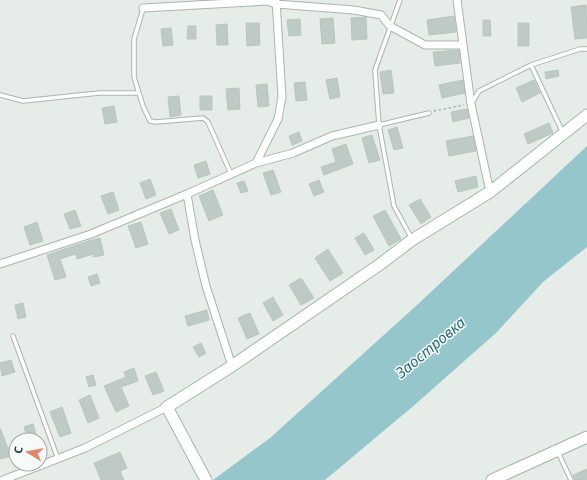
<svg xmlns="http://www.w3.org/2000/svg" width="587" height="480" font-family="'Noto Sans',sans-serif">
<rect width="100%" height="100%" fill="#e6ede9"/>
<!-- water -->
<path fill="#94c6cb" d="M587 146V247L543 282 496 333 411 408 325 480H213L270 438 417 305Z"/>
<!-- building -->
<path fill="#becac5" stroke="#b9c6c0" d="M586 5 587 38 575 39 571 7Z
M454 16 456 32 429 35 427 20Z
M366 17 367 39 352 40 351 18Z
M333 18 335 43 322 44 320 19Z
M300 19 301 35 289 36 287 20Z
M483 20H490L491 36H483Z
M246 23H259L260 45 247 46Z
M518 23H529V46H518Z
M227 24 228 45H217L216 25Z
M188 26H196V39H187Z
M171 28 173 45 163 46 161 29Z
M459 50 460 63 435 66 433 52Z
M391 70 394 93 383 94 380 72Z
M558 70 559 76 546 79 545 72Z
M337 78 340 97 330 99 326 80Z
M463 80 465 93 442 98 439 85Z
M534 80 540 93 522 102 516 88Z
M305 82 307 100 296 101 294 83Z
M267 84 269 106 258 107 256 85Z
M239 88 240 109 228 110 226 89Z
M179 96 181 115 170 117 168 97Z
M200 96H212V110H200Z
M114 106 117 122 105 124 102 108Z
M467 109 469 118 453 122 451 112Z
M549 123 553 133 528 144 524 134Z
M397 127 403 148 394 150 388 130Z
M299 132 302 141 292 145 289 136Z
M372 135 380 160 369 163 362 138Z
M473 136 476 151 449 156 446 141Z
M346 144 353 164 324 175 321 167 336 162 332 149Z
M206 161 210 174 198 178 194 165Z
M273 170 281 192 271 195 263 173Z
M476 176 478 187 458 192 455 181Z
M150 179 156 195 146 199 140 183Z
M319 180 324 192 314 196 309 184Z
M244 181 248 191 241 193 237 183Z
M213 190 223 215 209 221 199 196Z
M113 192 119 210 108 214 101 196Z
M420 199 431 217 421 224 409 205Z
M171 209 179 230 169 234 160 213Z
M75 210 81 226 70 229 64 214Z
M385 210 401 239 389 246 373 216Z
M37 222 43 241 30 245 24 227Z
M141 222 148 244 136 248 128 226Z
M364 233 374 250 365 255 355 238Z
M100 238 104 255 93 257V254L77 259 76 254 60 259 66 277 55 280 47 255 88 241Z
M328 249 343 273 330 281 315 258Z
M97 274 100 283 91 286 88 277Z
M301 278 314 298 301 305 289 285Z
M273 297 283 315 273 321 263 303Z
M23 303 26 317 18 319 15 305Z
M207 310 209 320 188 326 185 316Z
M250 313 259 334 247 339 238 318Z
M201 343 206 353 199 357 193 347Z
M11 360 15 372 2 376 0 363Z
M134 368 138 381 121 387 129 406 116 412 104 386 126 377 124 372Z
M156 372 164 391 153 395 145 376Z
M93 375 96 385 89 387 86 377Z
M90 395 99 418 88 423 79 400Z
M62 407 71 433 60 437 50 412Z
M33 424 38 440H28L24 427Z
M0 428 11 456 0 459Z
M120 452 127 468 120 471 124 480H101L94 463Z
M587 469V480H575L573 475Z"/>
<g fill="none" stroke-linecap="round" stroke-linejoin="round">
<defs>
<path id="lane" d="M400 0 375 70 379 125 394 206 412 239
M143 9 134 39V77L143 106 150 121 156 122 203 118 208 122 231 174
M531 65 563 133
M0 95 23 101 99 93H139
M472 103 479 91 531 65 580 49H587
M379 125 429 113
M13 336 58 459
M558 452 571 480"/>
<path id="street" d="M457 0 471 104 490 192
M143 8 267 1 276 4 354 10 381 15 390 26 425 45H462
M256 163 293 153 332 136 379 125
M0 264 91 234 187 194
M232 366 206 286 195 240 187 194 256 163 278 119 282 97 276 0
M3 480 85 448 167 407"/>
<path id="secondary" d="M206 480 167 407 232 366 379 265 412 240 490 192 587 115
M492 480 587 437"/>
</defs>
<!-- lane casing -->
<use href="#lane" stroke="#a9b5b0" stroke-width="5.5"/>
<!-- street casing -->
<use href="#street" stroke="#a9b5b0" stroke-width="9"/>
<!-- secondary casing -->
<use href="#secondary" stroke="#a2b5ad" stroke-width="13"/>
<!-- path -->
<path stroke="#8aada0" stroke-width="1.5" stroke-dasharray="2 3" stroke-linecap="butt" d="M434 111 464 105"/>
<!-- lane -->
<use href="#lane" stroke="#fff" stroke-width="3.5"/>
<!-- street -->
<use href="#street" stroke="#fff" stroke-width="7"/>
<!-- secondary -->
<use href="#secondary" stroke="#fff" stroke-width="11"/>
</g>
<g text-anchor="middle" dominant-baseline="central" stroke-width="3" stroke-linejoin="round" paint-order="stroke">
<!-- water labels -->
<g font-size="15" font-style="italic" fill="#266a73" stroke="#f6faf8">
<text transform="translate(430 347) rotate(-40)">Заостровка</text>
</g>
</g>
<!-- north arrow -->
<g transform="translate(28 452) rotate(281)"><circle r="19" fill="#f6faf8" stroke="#a3aeaa"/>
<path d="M0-3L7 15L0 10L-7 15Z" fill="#e3856d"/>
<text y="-6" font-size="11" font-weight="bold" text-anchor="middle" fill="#263d36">С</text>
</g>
</svg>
